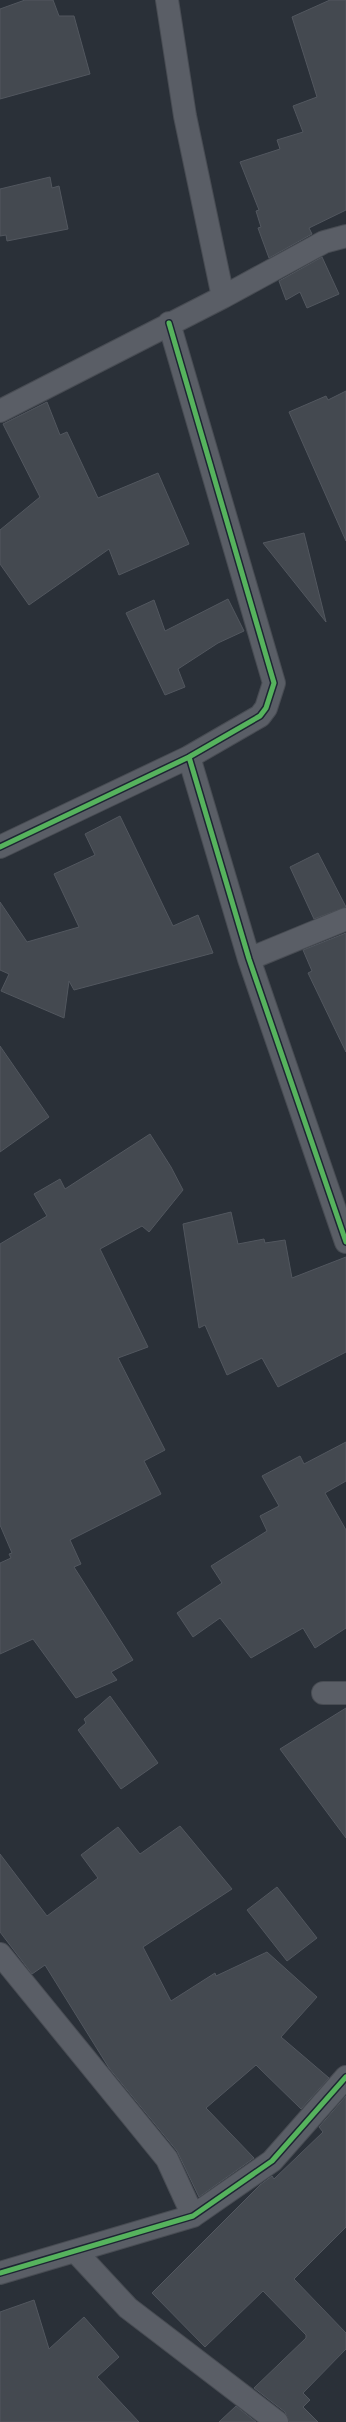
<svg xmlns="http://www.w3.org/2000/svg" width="346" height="2422" font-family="Overpass,sans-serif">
<rect width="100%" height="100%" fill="#2a3038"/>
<!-- building -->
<path fill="#444950" stroke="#52575f" d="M25 0H53L59 16H74L90 74 0 99V9Z
M330 0H346V210L309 228 312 234 269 258 258 228 261 227 256 211 259 210 240 162 280 149 277 140 303 132 293 106 317 97 292 17Z
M50 177 52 188 59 186 68 229 7 241 6 235 0 236V189Z
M322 257 339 294 307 308 300 292 286 300 279 281Z
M346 391V541L289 412 326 396 328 400Z
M47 402 60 435 67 432 98 498 158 473 189 544 119 575 109 549 29 605 0 564V530L40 497 3 424Z
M304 533 326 622 263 543Z
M228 599 244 631 218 643 178 669 185 687 165 695 126 613 154 600 165 631Z
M120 816 173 926 198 915 213 953 74 990 69 981 64 1018 1 991 9 974 0 970V902L27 942 79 927 54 874 95 855 85 834Z
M318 853 346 907 314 919 290 867Z
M346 933V1052L308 973 312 971 303 950Z
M0 1046 49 1117 0 1152Z
M150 1134 171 1167 183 1190 149 1232 142 1226 100 1249 148 1347 118 1358 165 1450 144 1461 161 1494 70 1540 81 1564 74 1567 133 1660 111 1672 117 1680 76 1698 33 1639 0 1654V1563L11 1558 9 1554 12 1553 0 1525V1244L47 1216 34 1194 60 1179 65 1189Z
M231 1212 238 1244 264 1239 265 1243 285 1240 292 1278 346 1257V1352L278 1387 262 1358 227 1375 205 1325 199 1328 183 1224Z
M346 1442V1481L325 1493 346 1530V1628L315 1648 303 1628 251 1658 220 1618 193 1637 177 1613 222 1583 211 1566 267 1531 260 1516 279 1506 262 1476 300 1456 304 1464Z
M110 1696 158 1763 121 1789 78 1730 86 1723 84 1719Z
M346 1708V1838L280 1749Z
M180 1826 232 1889 143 1947 171 2001 215 1973 216 1976 267 1952 317 1997 281 2037 329 2078 301 2109 256 2065 206 2108 254 2158 199 2197 177 2151 109 2068 45 1965 32 1974 0 1932V1854L47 1916 98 1878 81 1855 118 1827 140 1854Z
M277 1887 317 1938 287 1961 247 1910Z
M346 2096V2227L294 2279 346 2333V2349L303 2393 310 2400 303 2407 318 2422H289L285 2412 254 2388 306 2338V2335L263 2291 205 2347 152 2293 260 2185 272 2176 274 2179 323 2132 319 2127Z
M34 2300 49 2349 84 2317 119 2357 97 2377 139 2422H0V2312Z
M236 2406 256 2422H219Z"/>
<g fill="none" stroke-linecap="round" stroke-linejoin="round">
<defs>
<path id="street" d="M167 0 185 116 223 297
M0 411 223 297 324 242 346 236
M189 757 249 959 346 1242
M0 847 189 757 260 716 266 708 274 683 169 323
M249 959 346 919
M323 1693H346
M0 1954 167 2159 193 2216
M76 2252 128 2308 277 2422
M0 2273 193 2216 272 2161 346 2077"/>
</defs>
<!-- street casing -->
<use href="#street" stroke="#484c53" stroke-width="24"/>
<!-- street -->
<use href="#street" stroke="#5a5e66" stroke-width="22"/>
<defs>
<path id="cycleway" d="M189 757 249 959 346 1242
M0 847 189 757 260 716 266 708 274 683 169 323
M0 2273 193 2216 272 2161 346 2077"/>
</defs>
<!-- cycleway casing -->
<use href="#cycleway" stroke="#1d2633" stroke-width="8"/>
<!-- cycleway -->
<use href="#cycleway" stroke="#56b35d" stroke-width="5"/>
</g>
</svg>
